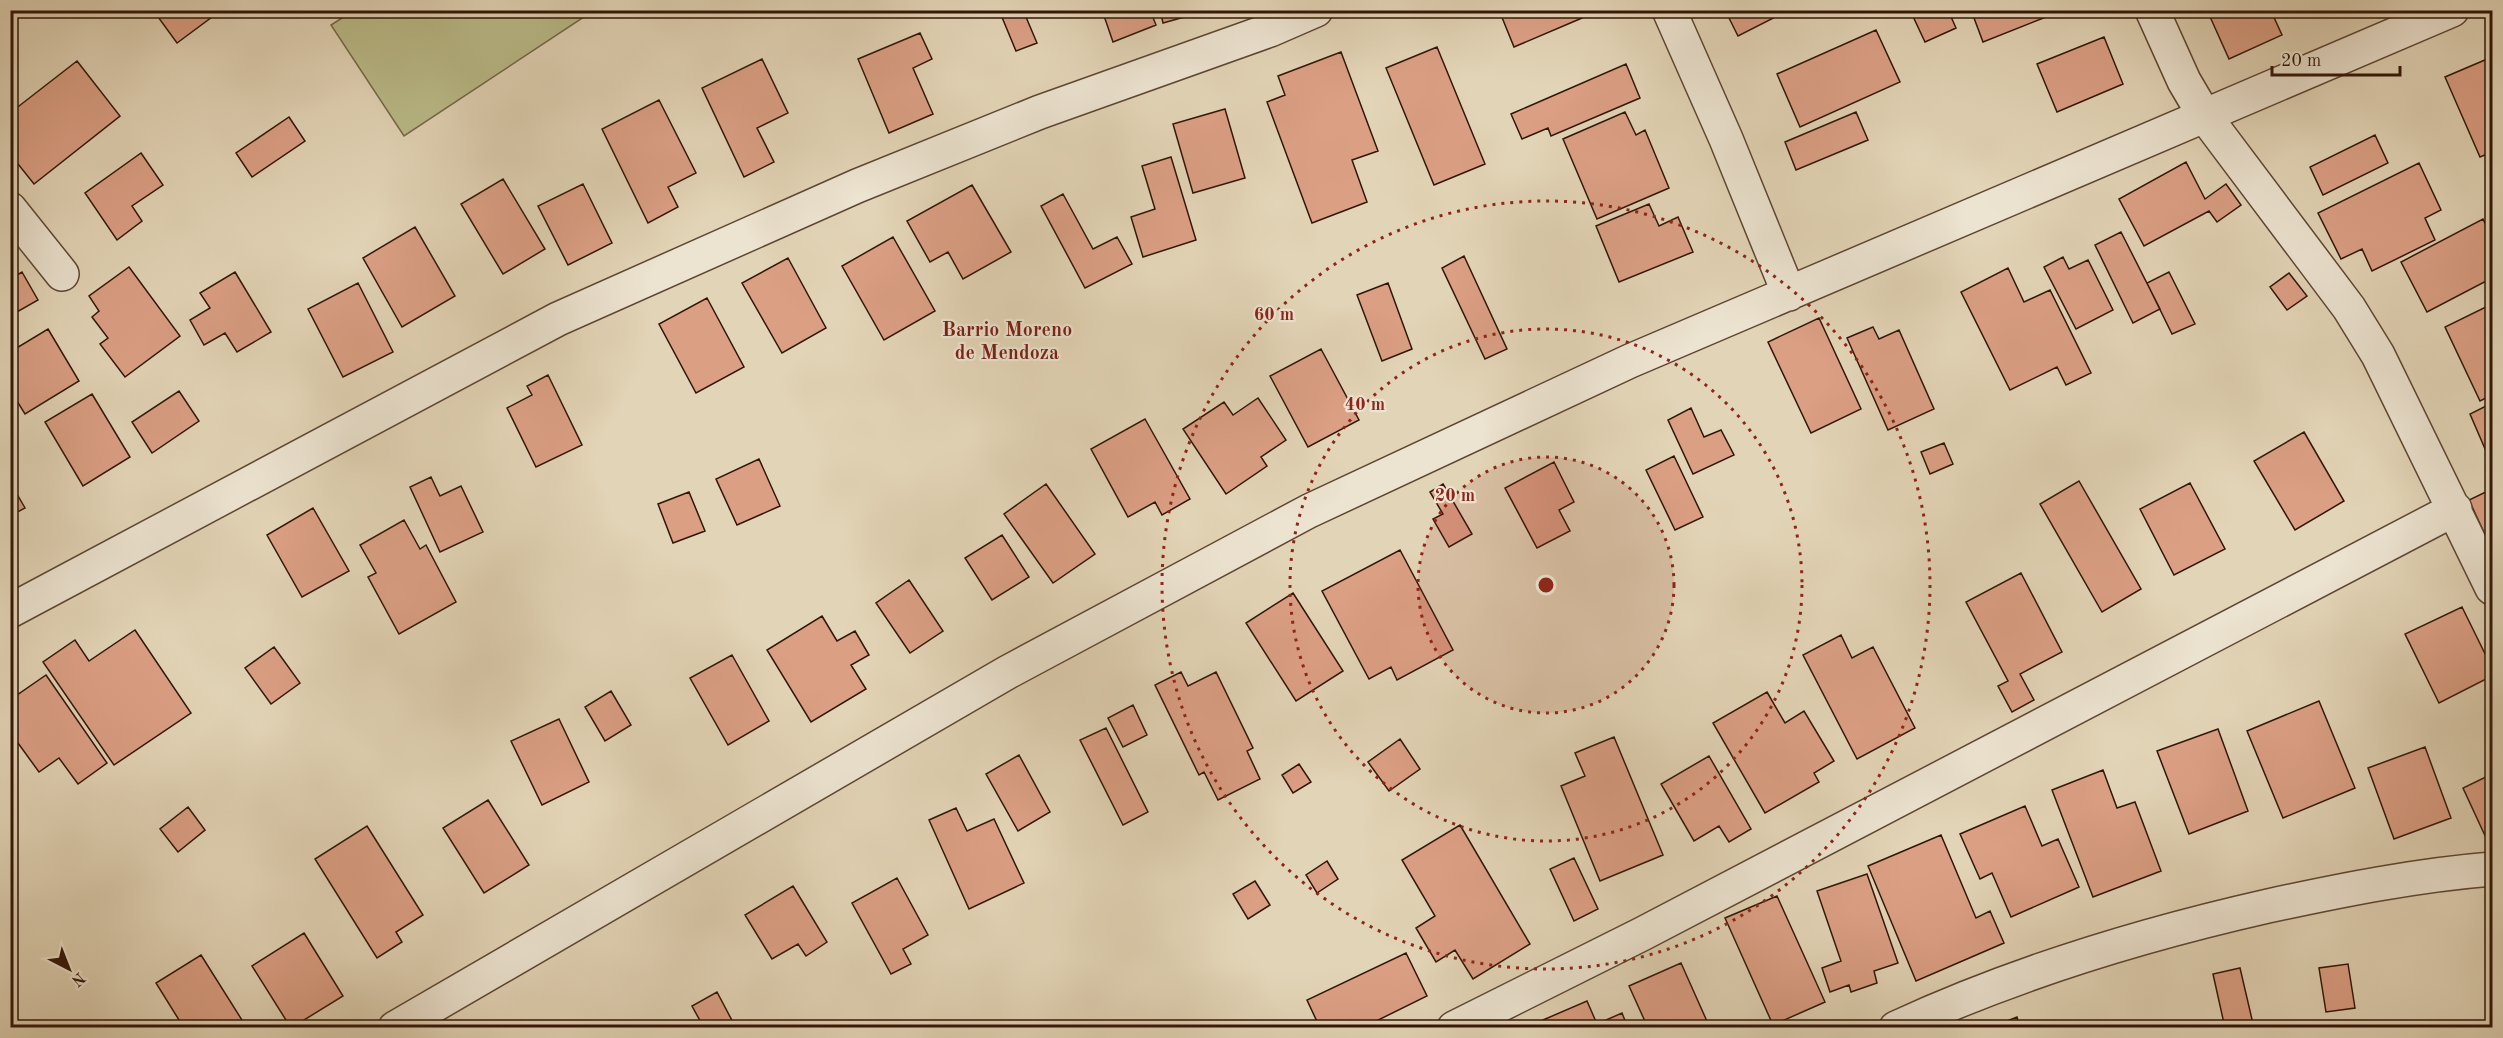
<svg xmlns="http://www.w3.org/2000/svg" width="2503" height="1038" font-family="'Old Standard TT',serif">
<rect width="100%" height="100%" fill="#e2d4b6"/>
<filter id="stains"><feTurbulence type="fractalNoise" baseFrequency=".00333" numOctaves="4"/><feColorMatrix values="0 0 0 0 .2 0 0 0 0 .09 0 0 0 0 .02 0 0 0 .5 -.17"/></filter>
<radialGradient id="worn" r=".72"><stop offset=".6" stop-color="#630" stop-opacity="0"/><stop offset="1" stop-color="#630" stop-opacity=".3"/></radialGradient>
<!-- green -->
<path fill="#babb89" stroke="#766848" stroke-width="1.5" d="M353 11V10L593 11 404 136 331 25Z"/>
<!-- building -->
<path fill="#db9f84" stroke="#311607" stroke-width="1.5" d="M153 10H220V11L177 43Z
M999 10H1023L1037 43 1016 51Z
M1102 10H1150L1156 25 1113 42Z
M1160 10H1194L1195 14 1163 23Z
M1499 10H1579L1582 18 1514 47Z
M1725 10H1784L1785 12 1738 36Z
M1910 10H1948L1956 28 1925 42Z
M1971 10H2043L2046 17 1983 42Z
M2207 10H2277L2272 13 2282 35 2229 59Z
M1876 30 1900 82 1800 127 1777 74Z
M920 33 932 59 913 68 933 114 889 133 858 59Z
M2104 37 2123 84 2057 112 2037 64Z
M1437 47 1485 164 1434 185 1386 68Z
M1341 52 1378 151 1352 160 1367 202 1312 223 1267 102 1285 95 1278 76Z
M2492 57V152L2480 157 2445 77Z
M762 59 788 113 757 128 774 162 744 177 702 88Z
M77 61 120 116 34 184 10 154V113Z
M1626 64 1640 98 1551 136 1548 128 1522 139 1511 114Z
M659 100 696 173 668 187 678 207 648 223 602 129Z
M1225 109 1245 178 1193 193 1173 124Z
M1625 112 1636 135 1645 130 1669 188 1597 219 1563 139Z
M1856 112 1868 140 1796 170 1785 142Z
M289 117 305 141 252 177 236 153Z
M2375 135 2388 163 2323 195 2310 167Z
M141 153 163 185 132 206 142 221 117 240 85 193Z
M1171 157 1196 240 1143 257 1131 217 1155 209 1142 166Z
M2186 162 2205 199 2226 184 2241 205 2217 222 2209 211 2144 246 2119 199Z
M2419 163 2441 210 2425 218 2435 240 2372 271 2362 249 2341 259 2318 213Z
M503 179 545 249 503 274 461 204Z
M583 184 612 243 568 265 538 206Z
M972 185 1011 252 963 279 948 252 930 262 907 221Z
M1063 194 1093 249 1117 237 1132 264 1085 288 1041 206Z
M1649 204 1659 226 1678 217 1693 252 1619 282 1596 226Z
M2483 219 2492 238V278L2427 312 2401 262Z
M415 227 455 296 402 327 363 258Z
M2121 232 2160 309 2133 323 2095 245Z
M893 237 935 311 884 340 842 266Z
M1464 256 1507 349 1485 359 1442 268Z
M2063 257 2069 269 2088 260 2113 310 2076 329 2044 267Z
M788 258 826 328 782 353 742 283Z
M129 267 180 336 125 377 100 344 108 338 92 317 99 311 89 296Z
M2008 268 2024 302 2050 290 2091 373 2066 385 2057 367 2010 390 1961 292Z
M22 272 38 300 10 316V279Z
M235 272 271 332 237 352 225 333 204 345 190 320 210 308 200 293Z
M2169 272 2195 324 2172 334 2147 283Z
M2289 273 2307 296 2287 310 2270 287Z
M358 283 393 352 343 377 308 309Z
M1388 283 1412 349 1382 361 1357 295Z
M707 298 744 367 696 393 659 324Z
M2492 304V395L2480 401 2445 327Z
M1819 318 1861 409 1811 433 1768 342Z
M1873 327 1879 339 1899 330 1934 409 1888 430 1847 338Z
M48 329 79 381 25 414 10 390V352Z
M1321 349 1359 420 1308 447 1270 376Z
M548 375 582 445 536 467 507 408 532 395 527 386Z
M179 391 199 421 152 453 132 422Z
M92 394 130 457 83 486 45 422Z
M1258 398 1286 440 1261 457 1267 466 1226 494 1183 429 1224 402 1233 415Z
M2492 403V465L2470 414Z
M1691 408 1704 437 1721 430 1734 455 1693 474 1668 420Z
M1145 419 1190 499 1162 515 1155 502 1128 517 1091 449Z
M2304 432 2344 501 2295 530 2254 461Z
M1944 443 1953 464 1930 474 1921 452Z
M1674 456 1703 517 1675 530 1646 470Z
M759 459 780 506 737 525 716 479Z
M1554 462 1574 502 1559 510 1570 531 1537 548 1505 488Z
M431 477 440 496 461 486 483 532 440 552 410 487Z
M2079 481 2141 589 2102 612 2040 504Z
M10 482 25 508 10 516Z
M2190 483 2225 549 2174 575 2140 509Z
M1046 484 1095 554 1053 583 1004 514Z
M1443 484 1472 534 1449 547 1433 519 1443 514 1430 492Z
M2492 489V550L2469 500Z
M689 492 705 531 673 543 658 504Z
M313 508 349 571 302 597 267 535Z
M404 520 420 549 426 545 456 602 399 634 368 577 376 573 360 545Z
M1002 535 1029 577 992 600 965 558Z
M1400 550 1453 650 1397 680 1391 667 1369 679 1322 591Z
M2021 573 2062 652 2020 674 2034 700 2012 712 1998 686 2008 681 1966 602Z
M909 580 943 631 910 653 876 603Z
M1293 593 1343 671 1296 701 1246 623Z
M2462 607 2492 668V676L2439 703 2405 634Z
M822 616 837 641 855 631 869 655 851 665 866 689 811 722 767 650Z
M135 630 191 713 114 765 43 662 75 640 89 661Z
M1841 635 1852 658 1873 647 1915 728 1857 759 1803 655Z
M274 647 300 683 271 704 245 668Z
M732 655 769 721 728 745 690 678Z
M1181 672 1188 686 1216 672 1253 748 1247 751 1260 779 1218 800 1204 772 1199 775 1155 685Z
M46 675 107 763 78 784 59 758 39 772 10 732V700Z
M611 691 631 725 605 741 585 707Z
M1767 692 1785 723 1804 711 1834 761 1814 773 1819 782 1765 813 1713 723Z
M2319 701 2355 788 2283 818 2247 731Z
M1133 705 1147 735 1123 747 1108 718Z
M559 719 589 782 542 805 511 741Z
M1106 728 1148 812 1123 825 1080 740Z
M2218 729 2248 811 2189 834 2157 751Z
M1614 737 1663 855 1600 881 1561 786 1585 776 1575 753Z
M1400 739 1420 769 1389 791 1368 762Z
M2425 747 2451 818 2394 839 2368 768Z
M1019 755 1050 812 1018 831 986 774Z
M1709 756 1751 829 1729 842 1719 826 1694 841 1661 784Z
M1299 764 1311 782 1293 793 1282 775Z
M2103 770 2117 808 2135 802 2161 871 2093 897 2052 790Z
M2492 774V837L2487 840 2463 788Z
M488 800 529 865 484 893 443 828Z
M2025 806 2042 846 2058 839 2079 887 2011 917 1992 873 1980 879 1960 834Z
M188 807 205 830 178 852 160 829Z
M956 808 967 831 994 819 1024 883 969 909 929 820Z
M1460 825 1530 944 1473 979 1455 950 1436 962 1416 928 1435 916 1402 860Z
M367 826 423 915 396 932 402 942 377 958 315 859Z
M1941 835 1976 918 1990 911 2004 943 1916 981 1868 866Z
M1574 858 1598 909 1574 921 1550 869Z
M1327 861 1338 879 1317 893 1306 875Z
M1867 874 1898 963 1874 971 1877 983 1851 992 1849 985 1830 992 1822 968 1841 961 1817 891Z
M897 878 928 935 903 949 911 964 891 974 852 903Z
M1255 881 1270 905 1248 919 1233 894Z
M793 886 827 942 806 956 798 944 772 959 745 915Z
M1777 896 1825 1002 1773 1025 1725 918Z
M304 933 343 996 291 1028 252 966Z
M1406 953 1427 996 1362 1028H1320L1307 1000Z
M201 955 247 1028H184L156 983Z
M1681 963 1710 1028H1648L1629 986Z
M2348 964 2355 1008 2326 1012 2319 968Z
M2240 968 2254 1028H2225L2213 974Z
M717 992 736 1028H704L692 1006Z
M1587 1001 1597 1024 1622 1013 1628 1028H1546L1543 1020Z
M2017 1017 2020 1028H1989Z"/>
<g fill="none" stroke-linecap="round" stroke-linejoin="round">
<defs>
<path id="street" d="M1669 10 1726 139 1789 294
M2152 10 2184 81 2204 115 2349 308 2378 355 2492 588
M10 209 62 274
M10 611 558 319 857 186 1040 112 1270 30 1316 10
M395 1028 1008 672 1309 511 1630 361 2452 10
M1454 1028 1642 934 2455 509
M1896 1028C2015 973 2140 935 2268 906 2342 890 2417 875 2492 869"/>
</defs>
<!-- street casing -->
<use href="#street" stroke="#5d4633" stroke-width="36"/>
<!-- street -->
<use href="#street" stroke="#ece3d0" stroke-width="33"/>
</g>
<!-- distance rings -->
<circle cx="1546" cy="585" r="128" fill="#8f2418" fill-opacity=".12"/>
<g fill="none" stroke="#8f2418" stroke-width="3" stroke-dasharray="3 6">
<circle cx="1546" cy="585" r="128"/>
<circle cx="1546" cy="585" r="256"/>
<circle cx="1546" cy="585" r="384"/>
</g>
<g text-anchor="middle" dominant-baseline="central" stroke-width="4.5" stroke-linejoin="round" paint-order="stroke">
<!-- neighbourhood labels -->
<g font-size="20" font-weight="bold" fill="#7a1f14" stroke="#ece3d0">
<text x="1007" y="331">Barrio Moreno<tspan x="1007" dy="23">de Mendoza</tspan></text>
</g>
</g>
<circle cx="1546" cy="585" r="9" fill="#8f2418" stroke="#ece3d0" stroke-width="3"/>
<g font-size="18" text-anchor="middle" font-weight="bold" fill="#8f2418" stroke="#ece3d0" stroke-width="4.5" stroke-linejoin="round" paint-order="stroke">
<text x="1274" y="320">60 m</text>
<text x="1365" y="410">40 m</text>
<text x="1455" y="501">20 m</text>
</g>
<!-- margin -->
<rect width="2503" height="1038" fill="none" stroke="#e2d4b6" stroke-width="36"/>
<rect x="12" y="12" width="2479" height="1014" fill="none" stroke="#311607" stroke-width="3"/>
<rect x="18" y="18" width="2467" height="1002" fill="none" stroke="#311607" stroke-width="1.5"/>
<!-- north arrow -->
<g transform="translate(69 969) rotate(138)" stroke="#ece3d0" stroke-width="4.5" paint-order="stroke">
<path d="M0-4.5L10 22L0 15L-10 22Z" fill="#311607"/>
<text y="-9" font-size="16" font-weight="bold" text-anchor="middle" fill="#311607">N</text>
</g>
<!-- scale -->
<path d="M2272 66v9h128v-9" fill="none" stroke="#311607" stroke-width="3"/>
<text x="2281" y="66" font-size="18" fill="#311607" stroke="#ece3d0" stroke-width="4.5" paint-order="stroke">20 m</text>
<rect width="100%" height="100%" filter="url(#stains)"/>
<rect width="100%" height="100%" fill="url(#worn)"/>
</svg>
